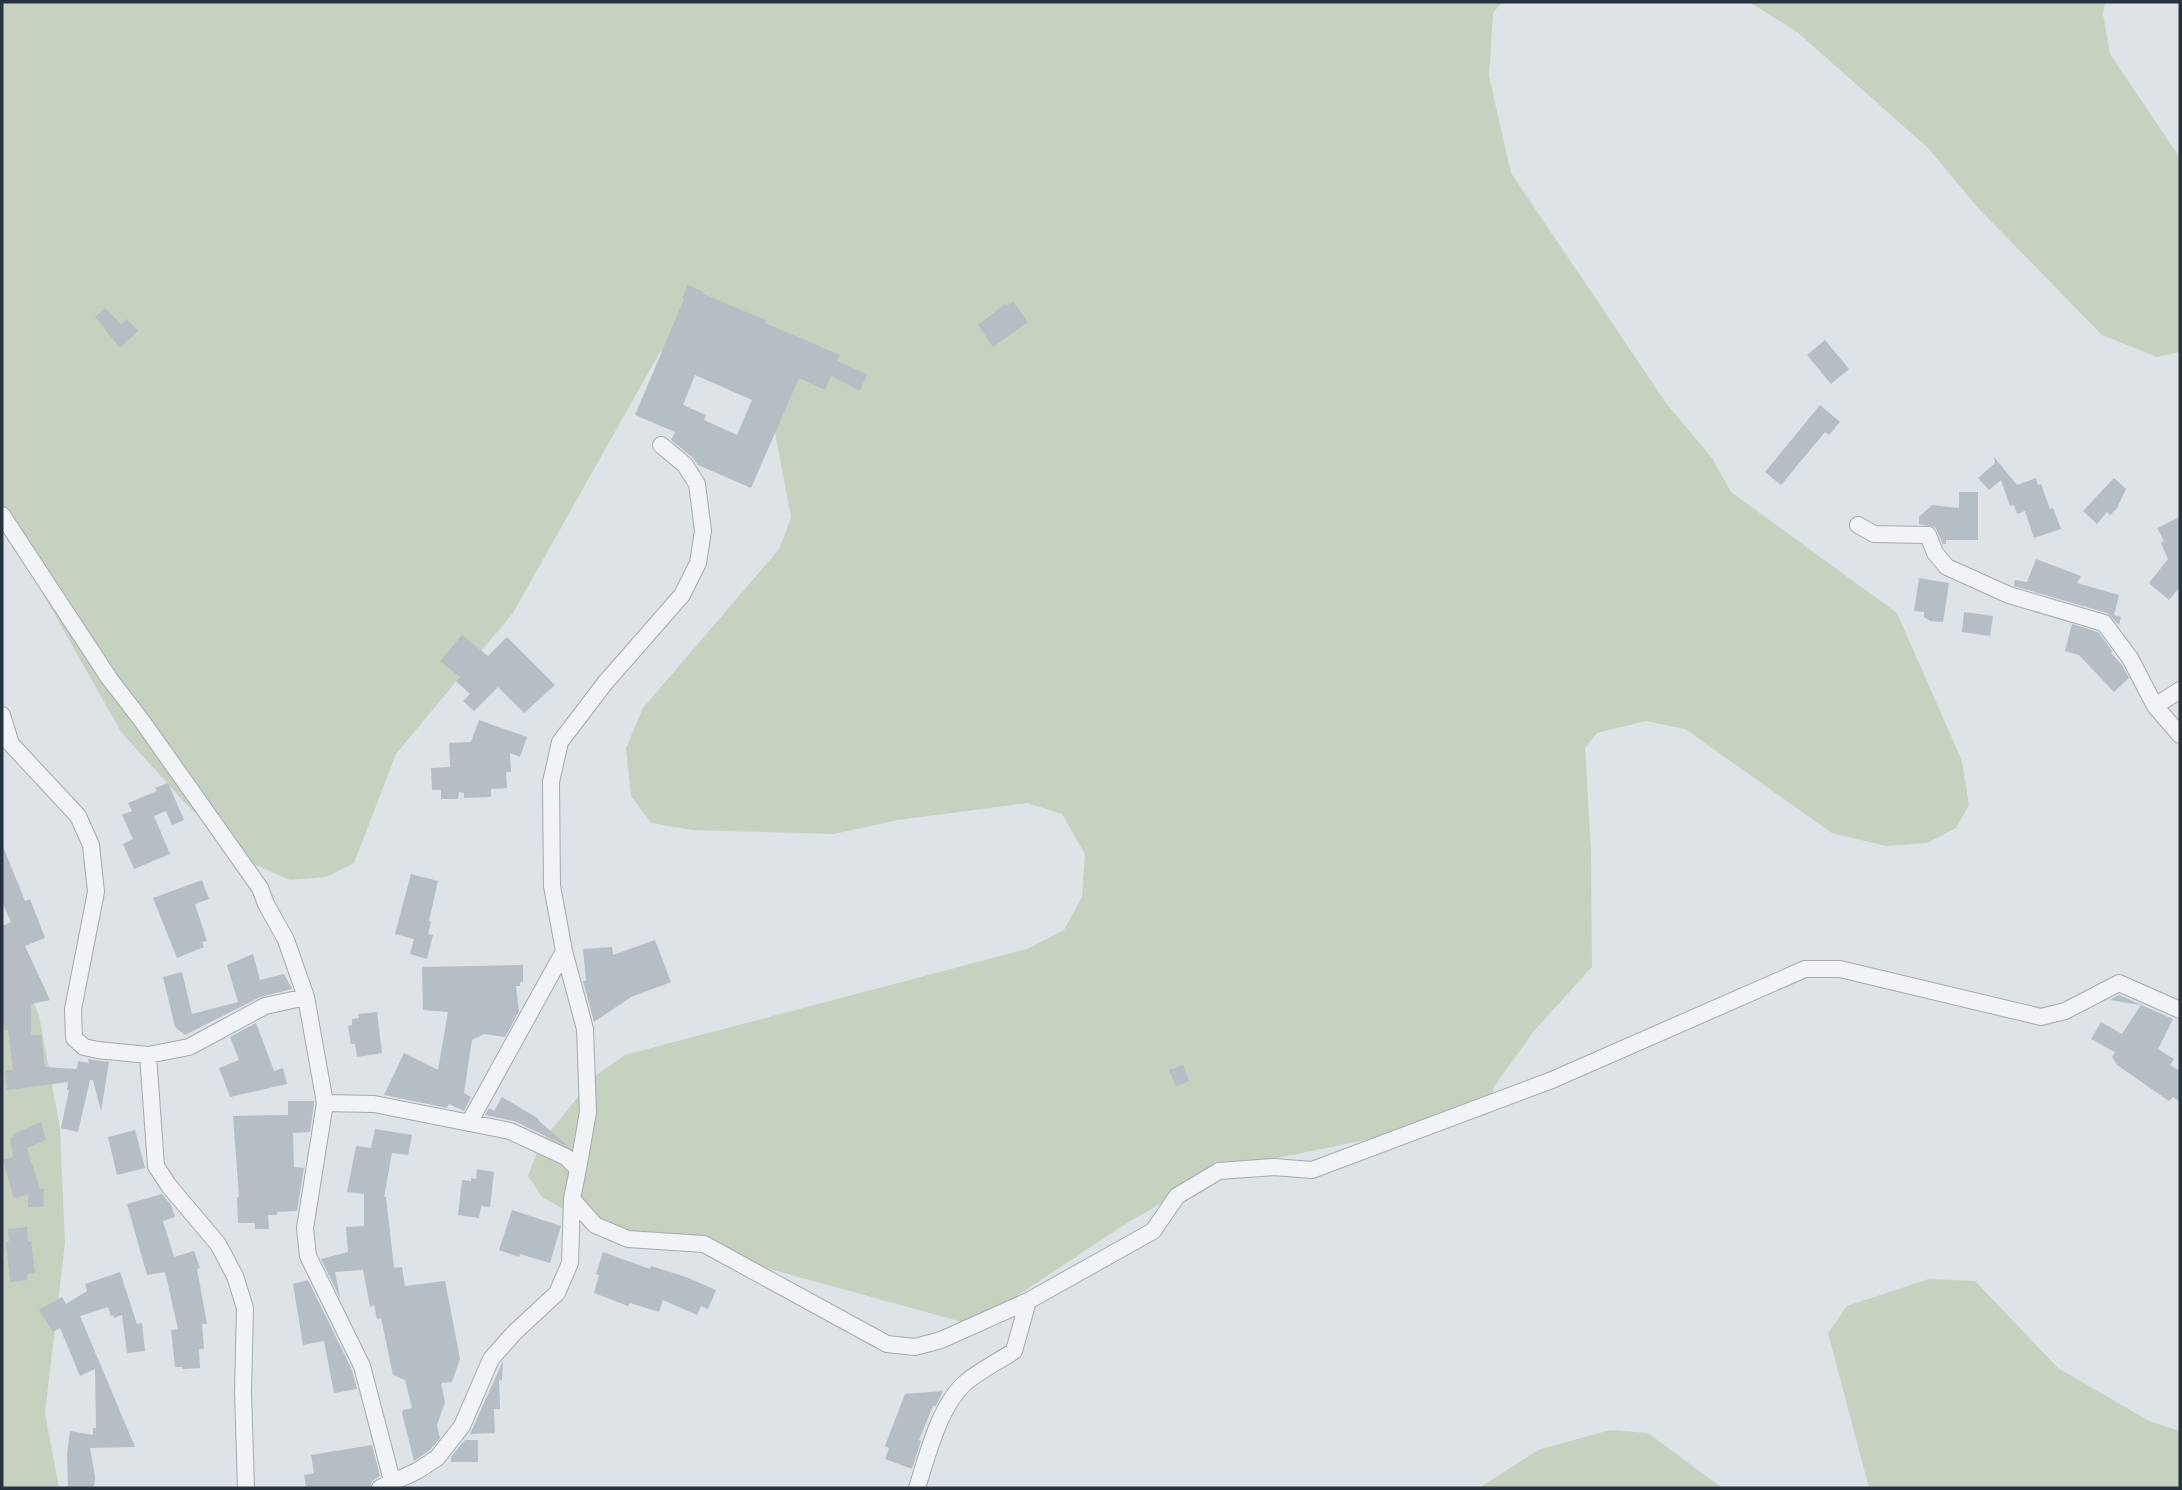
<svg xmlns="http://www.w3.org/2000/svg" width="2182" height="1490" font-family="Barlow,sans-serif">
<rect width="100%" height="100%" fill="#dee3e8"/>
<!-- green -->
<path fill="#c6d2bf" d="M2 2H1502L1493 13 1489 76 1511 173 1666 403 1712 458 1731 492 1897 613 1962 761 1969 805 1956 828 1927 843 1886 846 1832 833 1685 729 1646 721 1597 733 1585 748 1591 851 1592 967 1533 1032 1494 1087 1487 1115 1223 1169 1130 1221 973 1325 574 1215 542 1197 528 1176 540 1144 595 1076 625 1055 1027 949 1064 930 1082 897 1085 854 1062 814 1027 803 898 820 834 834 692 830 651 823 631 796 626 748 643 708 780 548 791 517 772 417 690 337 660 352 513 613 396 754 354 863 326 877 290 880 251 863 186 804 121 732 2 521Z
M1749 2H2105L2103 14 2110 54 2180 158V352L2157 357 2102 335 1979 209 1928 148 1796 31Z
M2 944 13 956 39 1015 60 1128 65 1243 45 1413 59 1488H2Z
M1929 1279 1975 1281 2058 1368 2149 1421 2180 1431V1488H1869L1828 1333 1847 1306Z
M1610 1430 1648 1433 1722 1488H1479L1538 1450Z"/>
<!-- building -->
<path fill="#b5bdc5" fill-rule="evenodd" d="M688 285 704 292 703 294 766 320 765 323 840 355 837 361 867 374 860 391 831 376 825 390 799 378 751 488 698 465 692 457 671 440 675 432 635 415 684 299 682 298ZM695 375 752 400 737 435 704 420 706 415 683 405Z
M1013 301 1028 322 993 347 978 325 1005 304 1007 306Z
M105 308 121 324 127 319 138 331 120 348 95 317Z
M1825 340 1849 369 1831 384 1807 355Z
M1820 405 1840 422 1829 435 1825 432 1781 485 1765 472Z
M1994 457 2017 485 2036 478 2038 485 2041 484 2050 509 2053 508 2061 529 2034 538 2025 511 2017 514 2014 505 2010 506 2001 480 1989 490 1978 478 1995 463Z
M2114 478 2126 489 2117 508 2110 515 2107 512 2097 524 2083 511Z
M1959 492H1978V540H1946V544H1943L1935 527 1919 524V517L1932 505 1959 508Z
M2180 517V587L2169 600 2149 583 2168 559 2161 543 2164 541 2157 528Z
M2036 559 2081 576 2077 583 2119 595 2114 615 2121 617 2119 625 2107 613 2014 586 2015 580 2027 582Z
M1919 578 1949 583 1943 622 1930 621 1924 617V612L1914 611Z
M1964 612 1993 616 1990 636 1962 632Z
M2072 624 2098 632 2112 651 2111 653 2122 665 2129 678 2114 692 2079 655 2065 651Z
M462 635 488 656 507 637 555 685 524 713 498 687 474 711 463 701 470 694 456 681 460 677 440 661Z
M479 720 527 737 520 757 510 753 511 772H506L507 788 491 789V797L464 798V793L459 792 458 799H441V790H432L431 768 450 767 449 743 471 742Z
M168 783 184 820 172 825 166 811 154 816 170 854 134 869 123 844 133 839 122 815 132 811 128 803 157 791 155 788Z
M2 844 25 901 30 899 45 938 25 946 50 1000 31 1004V1035H41L45 1067 77 1069 78 1061 89 1063 88 1059 109 1062 101 1111 93 1080H90L78 1132 61 1128 69 1090H67L68 1082 7 1090 5 1070H13L8 1030H3L2 926 11 922 2 902Z
M411 874 438 881 429 921 431 922 428 934 433 935 427 959 410 954 414 939 395 934Z
M202 880 209 899 195 904 207 941 202 942 204 947 177 958 153 898Z
M655 940 671 982 631 997 594 1022 583 981H586L583 949 612 947 613 955Z
M253 954 260 980 284 974 292 989 260 997 185 1035 175 1027 163 977 182 972 192 1014 238 1002 227 965Z
M523 965V982H520V986H516L519 1011 505 1037 484 1034 472 1040 464 1093 471 1097 464 1111 449 1104 447 1108 384 1095 404 1053 438 1070 448 1012 423 1010 422 967Z
M2119 995 2173 1019 2158 1049 2174 1059 2170 1065 2180 1071V1102L2173 1097 2169 1101 2117 1065 2112 1057 2115 1052 2091 1039 2101 1022 2122 1034 2141 1005 2110 1000Z
M377 1012 382 1053 357 1057 355 1044H351L348 1026 352 1025V1019L359 1018 358 1014Z
M256 1023 274 1071 283 1068 287 1084 230 1097 219 1068 239 1060 230 1037Z
M1183 1065 1189 1081 1176 1086 1169 1070Z
M502 1097 539 1119 538 1120 569 1147 514 1121 485 1115 489 1108 494 1111Z
M288 1101H314V1103L310 1132 293 1133 294 1167 304 1168 297 1211 277 1212V1215H268L269 1229H255V1223H238L237 1197H239L233 1116 288 1115Z
M41 1122 46 1140 27 1148 40 1189H44L43 1207H28V1194L16 1198 13 1196 3 1160 13 1157 10 1138 14 1136 13 1134Z
M375 1129 412 1135 408 1155 392 1153 384 1197H386L394 1268 402 1267 405 1286 445 1281 460 1359 452 1382 441 1383 445 1402 437 1425 440 1438 430 1450 414 1461 402 1413 403 1410 412 1408 405 1380 393 1375 381 1318 377 1319 374 1305 370 1307 363 1270 335 1272 340 1298 321 1259 348 1252 346 1227 364 1226V1194L347 1192 356 1146 371 1148Z
M135 1130 145 1168 117 1175 108 1137Z
M477 1169 494 1172 490 1207 481 1206 479 1218 458 1215 462 1180 471 1181V1178L476 1179Z
M162 1194 171 1205 175 1217 163 1221 174 1257 194 1251 200 1268 197 1269 207 1324H202L204 1349H199L200 1368 183 1369 182 1367H175L171 1330 178 1329 165 1272 147 1275 127 1204Z
M512 1210 561 1226 550 1263 520 1254 519 1257 499 1250Z
M27 1227 28 1242 31 1241 35 1273 27 1274V1280L10 1282 6 1242 9 1241 8 1229Z
M603 1252 650 1269 651 1266 686 1277 716 1290 708 1309 701 1306 697 1315 663 1300 659 1312 630 1303 628 1306 594 1293 599 1275 596 1274Z
M120 1272 137 1324 142 1323 145 1351 127 1353 122 1315 114 1318 113 1315 111 1316 108 1307 80 1316 135 1447 90 1448 95 1477 94 1488H68L67 1453 70 1431 93 1435V1428H96L95 1369 80 1376 60 1328 53 1332 39 1310 62 1297 66 1304 87 1291 85 1284Z
M308 1280 352 1370 357 1389 334 1393 324 1341 303 1345 293 1284Z
M503 1361 502 1380H499L500 1409H494L495 1433 470 1434Z
M943 1391 936 1406H933L919 1440 921 1441 912 1469 885 1459 889 1448 885 1446 905 1394Z
M465 1440H478V1462H451V1457Z
M372 1445 380 1476 372 1481 370 1488H306L304 1475 314 1473 311 1455Z"/>
<g fill="none" stroke-linecap="round" stroke-linejoin="round">
<defs>
<path id="street" d="M2 515 109 678 142 721 260 888 266 904 286 940 306 997 325 1103 305 1228 308 1256 362 1366 394 1488
M1858 525 1874 534 1928 535 1935 553 1947 567 2009 595 2104 623 2130 658 2155 706 2180 735
M2155 706 2180 690
M2 715 11 744 78 816 91 845 96 892 73 1009 74 1038 84 1047 98 1050 148 1055 189 1047 265 1006 306 997
M148 1055 156 1166 169 1186 218 1244 235 1276 245 1308 243 1392 246 1488
M325 1103 374 1104 510 1131 566 1157 578 1169 572 1199 595 1225 628 1239 704 1244 887 1344 915 1347 941 1340 1028 1301 1153 1231 1177 1196 1219 1171 1274 1167 1312 1170 1552 1080 1805 969H1840L2041 1017 2065 1011 2119 983 2180 1010
M469 1123 564 951
M578 1169 588 1112 585 1029 564 951 552 886 551 782 560 742 605 683 682 595 698 563 703 531 697 484 685 465 661 445
M380 1488 417 1471 437 1458 462 1426 491 1359 514 1333 557 1293 570 1263 572 1199
M917 1488C927 1457 939 1407 964 1384 978 1371 998 1362 1014 1351L1028 1301"/>
</defs>
<!-- street casing -->
<use href="#street" stroke="#a3aab2" stroke-width="18"/>
<!-- street -->
<use href="#street" stroke="#f1f3f6" stroke-width="16"/>
</g>
<!-- border -->
<rect width="2182" height="1490" fill="none" stroke="#273240" stroke-width="7"/>
</svg>
